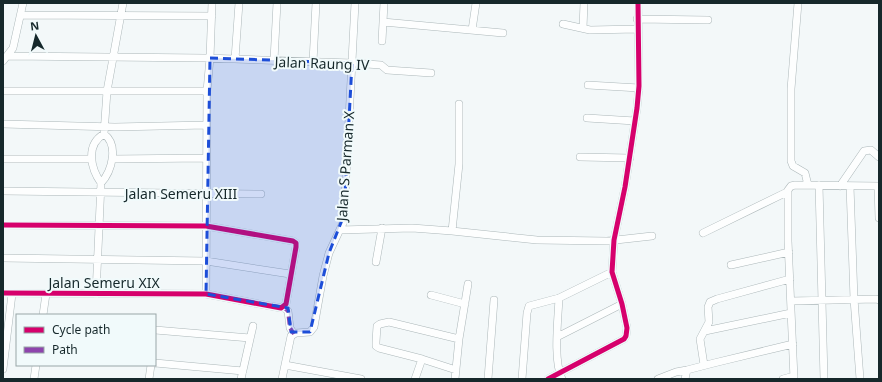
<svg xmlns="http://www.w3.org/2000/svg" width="882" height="382" font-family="'Noto Sans',sans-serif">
<rect width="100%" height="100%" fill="#f3f8f9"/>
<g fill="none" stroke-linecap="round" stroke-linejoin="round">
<defs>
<path id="minor" d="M798 3 791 89V161L793 166 805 173 808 185
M21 15 212 16
M637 19 708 20
M383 22 503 33
M563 24 590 30 637 29
M583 28 584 3
M472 30 476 3
M382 41 384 3
M8 56 205 58 352 63 381 65 387 70 431 73
M235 59 239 3
M274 60 277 3
M3 61 13 48 23 3
M313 62 316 3
M588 85 639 88
M3 91H207
M587 118 635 121
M3 124 115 127 206 125
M104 134 107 91 123 3
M104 134C119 145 112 171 101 183 91 169 85 145 104 134Z
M580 157 630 158
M3 159H91
M112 159 206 158
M819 185 824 379
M840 186 864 151 871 150 879 157
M850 186 854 299 860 379
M878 186 879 218
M3 191 261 194
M3 225 206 226 293 241 296 243V247L286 304 281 308 206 294 3 293
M340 230 412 228 452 231 537 240 607 241 652 236
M452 231 459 164V104
M703 233 787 192
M3 258 206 261 290 274
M376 262 382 228
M731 265 789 252
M96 294 101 183
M206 294 207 91 210 58 212 3
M431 295 465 304
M559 298C558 320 553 360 562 379
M791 301 876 299 879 300
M283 307 288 311 290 328 294 334
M43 315 46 294
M155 330 250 338
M705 331 791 313
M557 337 622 304
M155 363 243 371
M285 365 361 379
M704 365 700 339 709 322 708 307 710 302 717 299 790 279
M3 369 12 294
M456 370 422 359 379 348 376 346V342L377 326 380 324 389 322 459 339
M34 379 36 365
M149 379 151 365
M241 379 253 326
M282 379 291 336 296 333 310 332 314 327 323 276 329 253 343 223 344 215 355 3
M415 379 422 359
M455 379 459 339 468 284
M488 379 494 300
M522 379 527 313 529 306 559 298 612 272
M548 379 624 339 626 336 627 328 622 304 612 272 614 240 625 187 637 108 639 86 638 3
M658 379 676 372 687 370
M685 379 687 370 714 363 793 344
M783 379 794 376
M794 379 788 241V190L791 186 795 185 879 186"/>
</defs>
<!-- minor casing -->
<use href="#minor" stroke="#acb7b9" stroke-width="8"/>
<!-- minor -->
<use href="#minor" stroke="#fdfefe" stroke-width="7"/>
<!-- quiet -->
<path stroke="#8e44ad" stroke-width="4" stroke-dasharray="8 4" stroke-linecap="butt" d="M283 307 288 311 290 328 294 334"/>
<defs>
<path id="cycleway" d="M3 225 206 226 293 241 296 243V247L286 304 281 308 206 294 3 293
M548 379 624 339 626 336 627 328 622 304 612 272 614 240 625 187 637 108 639 86 638 3"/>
</defs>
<!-- cycleway casing -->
<use href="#cycleway" stroke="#f1fafb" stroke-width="8"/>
<!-- cycleway -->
<use href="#cycleway" stroke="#d6006c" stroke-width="5"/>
</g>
<!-- marked area -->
<path fill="#1d4ed8" fill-opacity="0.2" stroke="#1d4ed8" stroke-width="3" stroke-dasharray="8 5" stroke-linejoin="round" d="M210 58 352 63 344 215 329 253 310 332H291L288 308 206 294Z"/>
<g text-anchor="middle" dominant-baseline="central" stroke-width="4" stroke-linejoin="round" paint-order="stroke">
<!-- street labels -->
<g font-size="14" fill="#16282b" stroke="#f1fafb">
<text transform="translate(322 63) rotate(2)">Jalan Raung IV</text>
<text transform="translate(345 166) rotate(-86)">Jalan S Parman X</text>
<text x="181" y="193">Jalan Semeru XIII</text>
<text x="104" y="282">Jalan Semeru XIX</text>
</g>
</g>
<!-- border -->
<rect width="882" height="382" fill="none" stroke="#16282b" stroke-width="8"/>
<!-- legend -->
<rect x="16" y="314" width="140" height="52" fill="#f1fafb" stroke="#99a6a8"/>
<rect x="24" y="327" width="20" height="6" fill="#d6006c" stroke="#99a6a8"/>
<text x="52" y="334" font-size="12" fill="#16282b">Cycle path</text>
<rect x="24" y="347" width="20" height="6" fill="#8e44ad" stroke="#99a6a8"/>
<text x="52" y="354" font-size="12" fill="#16282b">Path</text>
<!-- north arrow -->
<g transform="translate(36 36) rotate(353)" stroke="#f1fafb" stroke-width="3" paint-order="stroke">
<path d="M0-3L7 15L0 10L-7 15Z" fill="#16282b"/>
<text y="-6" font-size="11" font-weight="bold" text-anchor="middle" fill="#16282b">N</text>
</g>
</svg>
